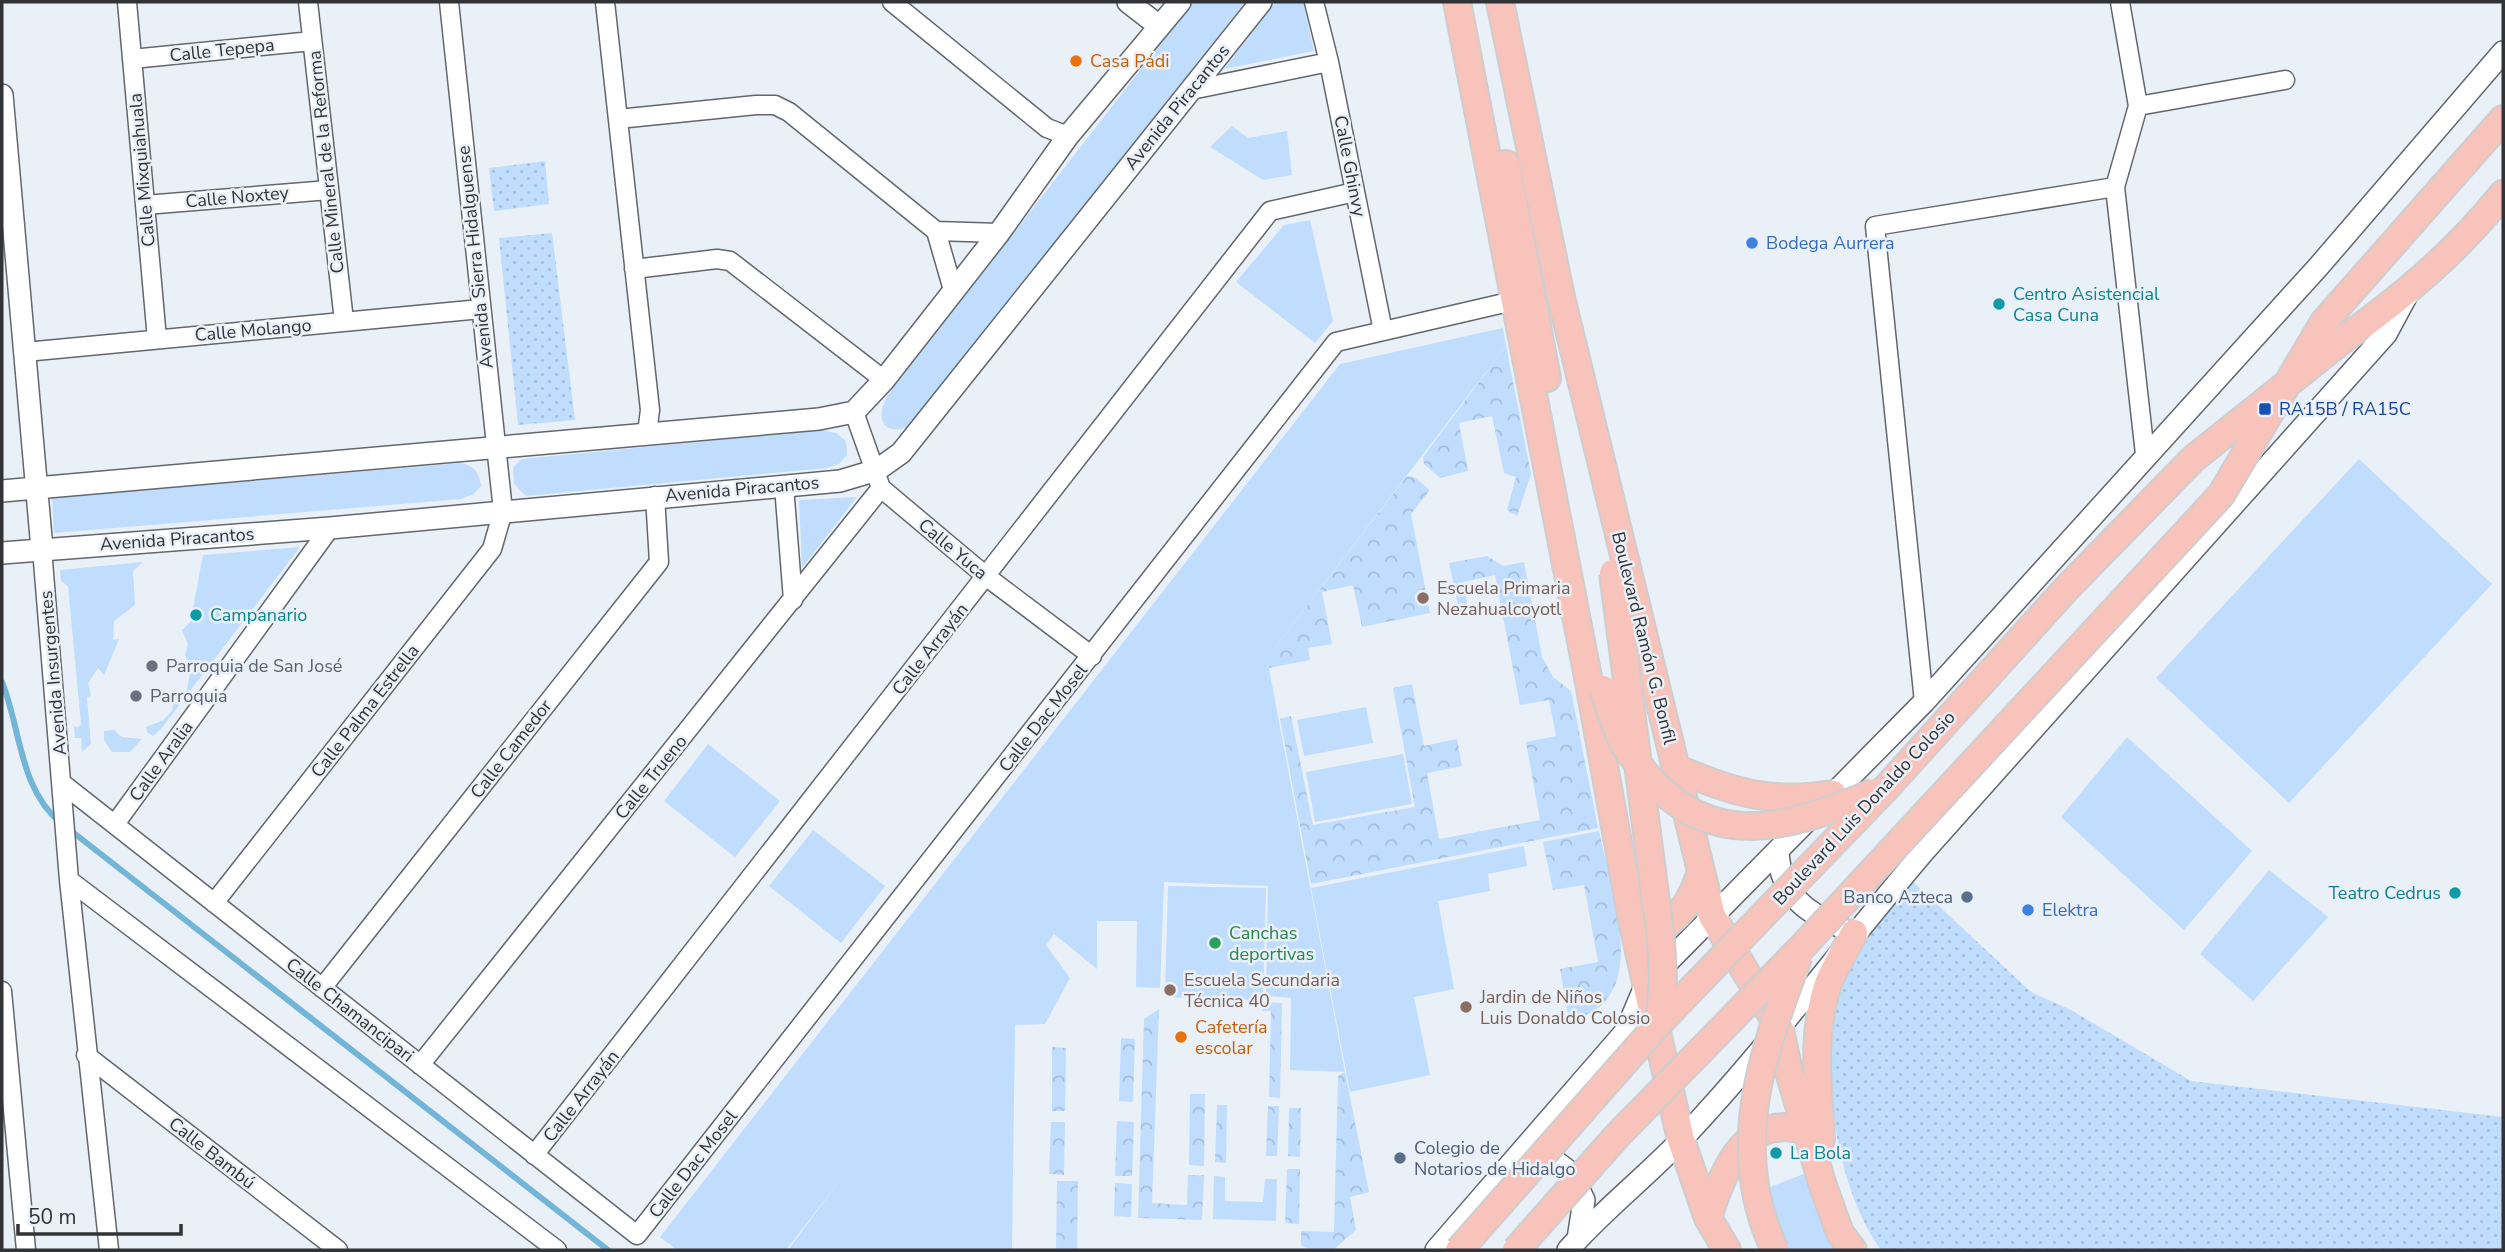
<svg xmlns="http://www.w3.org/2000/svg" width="2505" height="1252" font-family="'Nunito Sans',sans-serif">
<defs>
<pattern id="grass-dots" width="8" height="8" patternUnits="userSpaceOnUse" patternTransform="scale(1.75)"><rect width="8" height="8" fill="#c0ddfe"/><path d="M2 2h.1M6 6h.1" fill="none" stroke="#a5beda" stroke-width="1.8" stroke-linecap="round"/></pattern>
<pattern id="forest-crowns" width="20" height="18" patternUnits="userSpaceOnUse" patternTransform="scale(1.75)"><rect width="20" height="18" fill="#c0ddfe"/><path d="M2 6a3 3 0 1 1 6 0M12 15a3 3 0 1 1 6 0" fill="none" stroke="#a5beda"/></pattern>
</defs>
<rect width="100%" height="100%" fill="#eaf0f7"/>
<!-- grass -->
<path fill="url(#grass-dots)" d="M545 161 549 204 494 211 489 168Z
M552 233 575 420 518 425 499 238Z
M1913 882 2031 992 2071 1010 2191 1081 2503 1117V1250H1881C1838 1192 1820 1077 1836 1007 1844 974 1857 941 1876 913 1884 901 1901 891 1913 882Z"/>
<!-- forest -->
<path fill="url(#forest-crowns)" d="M1506 346 1531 474 1517 516 1507 510 1516 477 1504 473 1492 416 1459 423 1468 471 1440 478 1424 464 1423 457Z
M1407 476 1414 477 1430 490 1411 514 1430 613 1362 627 1353 585 1322 592 1332 644 1308 648 1310 660 1269 668 1267 658Z
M1487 556 1503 566 1524 562 1542 657 1553 677 1571 691 1598 828 1311 884 1280 719 1291 716 1313 825 1415 807 1393 688 1412 684 1424 746 1457 739 1462 766 1427 773 1439 839 1540 820 1526 742 1556 736 1549 700 1520 705 1495 575 1463 582 1469 613 1460 615 1449 563Z
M1599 831C1611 890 1655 1004 1569 1020L1560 969 1598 962 1584 885 1553 890 1543 842Z
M1263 1002 1282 1003 1280 1098 1269 1097 1271 1011H1263Z
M1159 1009 1152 1203 1187 1205 1188 1175H1204L1202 1220 1138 1218 1144 1019Z
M1121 1038 1135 1039 1133 1102 1119 1101Z
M1052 1047 1066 1048 1065 1111H1052Z
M1345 1072 1369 1192 1350 1197 1356 1230 1333 1250H1312L1301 1245V1231L1334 1232 1338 1076Z
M1190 1094H1205L1204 1166 1189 1165Z
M1217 1105H1227L1226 1163 1215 1162Z
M1268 1106H1279L1277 1156H1266Z
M1289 1108H1301L1300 1157 1288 1156Z
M1117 1121 1134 1122 1132 1176H1115Z
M1051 1122H1065L1064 1175 1049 1174Z
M1287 1169H1300L1299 1224 1285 1223Z
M1057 1181H1078L1077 1250H1056Z
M1115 1183 1132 1184 1131 1217 1114 1216Z"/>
<!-- green -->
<path fill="#c0ddfe" d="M1193 2H1245L910 426C883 437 875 419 887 396Z
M1276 2H1303L1314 51 1224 69Z
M1232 126 1248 138 1287 131 1292 175 1263 180 1210 147Z
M1310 220 1333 321 1315 343 1236 282 1284 225Z
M1503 328 1506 346 1267 658 1345 1072 1290 1070 1291 998 1266 996 1268 886 1164 882 1160 988 1136 987 1137 921H1097V969L1054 934 1046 945 1070 978 1045 1024 1015 1025 1012 1250H788L841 1179 786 1250H677L660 1237 1340 364Z
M822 430 836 433 846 441 847 455 839 464 827 468 526 496 514 484 513 467 522 459Z
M2359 459 2492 584 2289 803 2156 678Z
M461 463C475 467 479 471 481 486L474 494 461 499 54 533 52 498Z
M857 497 802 568 799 500Z
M300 547 161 729 153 736 147 732 146 727 162 721 172 711 173 701 182 697 187 689 191 668 185 655 188 644 182 630 192 620 198 621 203 616 200 608H193L203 555Z
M143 562 133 571 135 605 114 621 113 640 119 639 104 675 98 668 88 683 91 696 87 697 91 744 82 752 81 738H75L74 726 78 728 81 724 68 586 61 581 60 570Z
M1366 707 1373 743 1304 756 1297 720Z
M114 730 122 737 142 739 130 752H112L104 740V731Z
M2127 737 2252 851 2184 930 2061 817Z
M708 744 780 801 735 857 664 801Z
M1403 754 1412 804 1315 822 1306 772Z
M813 830 885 886 841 943 769 886Z
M1524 846 1527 866 1488 874 1490 891 1438 901 1454 989 1414 997 1430 1075 1350 1092 1311 888Z
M2269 870 2328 917 2253 1001 2200 954Z
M1168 886 1266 888 1263 1000 1165 997Z
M1806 1173 1837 1250H1781L1765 1189Z
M1214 1176 1225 1177V1201L1263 1202 1265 1179H1277L1276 1221 1213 1219Z"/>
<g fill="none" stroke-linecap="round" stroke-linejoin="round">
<!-- stream -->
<path stroke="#73b5d7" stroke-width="6" d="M2 682C21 729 19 789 61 823
M70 830 608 1250"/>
<defs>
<path id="minor" d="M127 2 157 339
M308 2 344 321
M605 2 650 410 647 433
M892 2 1047 128 1068 136
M1314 2 1329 62 1383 331
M2120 2 2138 106 2115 187 2145 454
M132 59 312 41
M1191 90 1329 62
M2138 106 2285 80
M618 119 756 105H775L789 112 936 231 953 290
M145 205 329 190
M936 231 999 233
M634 269 717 259 730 261 884 380
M25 352 481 309
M854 412 881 488 987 577 1092 656
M784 486 793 600
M42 549 69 880 109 1250
M1924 702 1875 226 2115 187
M63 784 637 1235 1336 342 1513 301
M115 824 330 528
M69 880 557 1250
M214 903 492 549 503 511 449 2
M322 988 659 562 655 496
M2 991 26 1250
M86 1055 338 1250
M420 1065 881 488
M534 1155 1270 211 1355 192"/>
<path id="tertiary" d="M1128 2 1159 26
M2 95 42 549
M2 491 819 419 854 412 884 380 999 233 1068 136 1180 2
M2 553 330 528 840 481 877 470 901 453 1261 2
M1778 853C1781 893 1804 912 1839 926
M1528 1159 1555 1161 1571 1173 1584 1200 1578 1239
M1436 1250 1626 1031 1646 984 1924 702 2319 266 2503 52
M1568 1250C1603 1210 1646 1177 1682 1139 1769 1047 1844 945 1926 849L2386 334 2408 293"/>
<path id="primary" d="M1457 2 1590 688 1632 920 1681 1140 1708 1218 1727 1250
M1500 2 1561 297 1712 916 1780 1029 1789 1072 1823 1186 1840 1233 1853 1250
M1506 164 1547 378
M2324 322 2503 119
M2341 341C2403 297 2455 253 2503 194
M1678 769C1734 793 1771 804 1833 794
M1637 922 1665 925C1685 911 1693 896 1700 874
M1821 1139C1818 1087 1811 1031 1829 981 1836 965 1846 949 1854 933
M1708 1218C1723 1169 1747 1110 1809 1132"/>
</defs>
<!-- minor casing -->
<use href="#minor" stroke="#62676d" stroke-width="21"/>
<!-- tertiary casing -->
<use href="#tertiary" stroke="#62676d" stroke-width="24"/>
<!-- primary casing -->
<use href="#primary" stroke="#cececf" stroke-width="30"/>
<!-- minor -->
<use href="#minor" stroke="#fff" stroke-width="18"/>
<!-- tertiary -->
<use href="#tertiary" stroke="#fff" stroke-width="21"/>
<!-- primary -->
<use href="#primary" stroke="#f7c3bb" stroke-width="26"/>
<defs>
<path id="primary-bridge" d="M1613 573 1661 940 1663 977 1660 1022
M1603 689C1610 708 1616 732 1627 749 1697 853 1775 835 1875 792
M1459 1250 1660 1022 1887 787 2067 588 2193 459 2341 341
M1516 1250 1617 1136 1804 945 2221 495 2324 322
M1775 1250C1727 1150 1762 1053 1799 956"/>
</defs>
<!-- primary-bridge casing -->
<use href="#primary-bridge" stroke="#cececf" stroke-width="30" stroke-linecap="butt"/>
<!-- primary-bridge -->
<use href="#primary-bridge" stroke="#f7c3bb" stroke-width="26"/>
</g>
<!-- markers -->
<g fill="#e8710a" stroke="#eaf0f7" stroke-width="2.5">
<circle cx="1076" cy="61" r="7"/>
<circle cx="1181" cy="1037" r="7"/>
</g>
<g fill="#3f7fe0" stroke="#eaf0f7" stroke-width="2.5">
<circle cx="1752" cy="243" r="7"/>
<circle cx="2028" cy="910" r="7"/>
</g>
<g fill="#0f9aa8" stroke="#eaf0f7" stroke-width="2.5">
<circle cx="1999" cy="304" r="7"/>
<circle cx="196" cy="615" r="7"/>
<circle cx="2455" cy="893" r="7"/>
<circle cx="1776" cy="1153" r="7"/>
</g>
<rect fill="#1a4fb4" stroke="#eaf0f7" stroke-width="2.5" x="2258" y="402" width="14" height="14" rx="3.5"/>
<g fill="#8d6e63" stroke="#eaf0f7" stroke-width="2.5">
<circle cx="1423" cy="598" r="7"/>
<circle cx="1170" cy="990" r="7"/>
<circle cx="1466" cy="1007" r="7"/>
</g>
<g fill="#6b7280" stroke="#eaf0f7" stroke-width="2.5">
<circle cx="152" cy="666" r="7"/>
<circle cx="136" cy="696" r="7"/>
</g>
<g fill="#5c6f8a" stroke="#eaf0f7" stroke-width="2.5">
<circle cx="1967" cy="897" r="7"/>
<circle cx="1400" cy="1158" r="7"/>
</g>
<circle fill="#2e9e5b" stroke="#eaf0f7" stroke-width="2.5" cx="1215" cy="943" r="7"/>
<g text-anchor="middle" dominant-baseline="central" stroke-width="5" stroke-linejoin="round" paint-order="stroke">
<!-- street labels -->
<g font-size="18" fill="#313336" stroke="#eaf0f7">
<text transform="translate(222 50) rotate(-6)">Calle Tepepa</text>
<text transform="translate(1177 107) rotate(-51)">Avenida Piracantos</text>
<text transform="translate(326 162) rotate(-96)">Calle Mineral de la Reforma</text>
<text transform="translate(1350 166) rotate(79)">Calle Ghinvy</text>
<text transform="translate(142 170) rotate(-95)">Calle Mixquiahuala</text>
<text transform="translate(237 197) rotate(-5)">Calle Noxtey</text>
<text transform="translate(475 257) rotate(-96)">Avenida Sierra Hidalguense</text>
<text transform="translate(253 330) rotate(-5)">Calle Molango</text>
<text transform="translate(742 489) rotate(-5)">Avenida Piracantos</text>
<text transform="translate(177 539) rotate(-4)">Avenida Piracantos</text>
<text transform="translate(953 549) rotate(40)">Calle Yuca</text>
<text transform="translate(1644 638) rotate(76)">Boulevard Ramón G. Bonfil</text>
<text transform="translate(930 649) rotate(-52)">Calle Arrayán</text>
<text transform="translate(53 673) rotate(-95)">Avenida Insurgentes</text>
<text transform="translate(365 711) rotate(-52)">Calle Palma Estrella</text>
<text transform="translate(1043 718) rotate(-52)">Calle Dac Mosel</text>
<text transform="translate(511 749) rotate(-52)">Calle Camedor</text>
<text transform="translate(161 761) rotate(-54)">Calle Aralia</text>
<text transform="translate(651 777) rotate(-51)">Calle Trueno</text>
<text transform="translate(1864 808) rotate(-47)">Boulevard Luis Donaldo Colosio</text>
<text transform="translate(350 1010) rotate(38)">Calle Chamancipari</text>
<text transform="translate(581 1096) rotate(-52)">Calle Arrayán</text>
<text transform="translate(212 1153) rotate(38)">Calle Bambú</text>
<text transform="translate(693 1164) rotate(-52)">Calle Dac Mosel</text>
</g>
<!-- food labels -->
<g font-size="18" fill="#c56008" stroke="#eaf0f7" text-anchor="start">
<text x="1090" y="61">Casa Pádi</text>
<text x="1195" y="1027">Cafetería<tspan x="1195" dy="21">escolar</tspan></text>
</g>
<!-- shop labels -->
<g font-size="18" fill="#366cbe" stroke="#eaf0f7" text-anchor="start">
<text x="1766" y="243">Bodega Aurrera</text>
<text x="2042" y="910">Elektra</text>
</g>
<!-- culture labels -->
<g font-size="18" fill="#0d838f" stroke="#eaf0f7" text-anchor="start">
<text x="2013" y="294">Centro Asistencial<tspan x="2013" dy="21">Casa Cuna</tspan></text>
<text x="210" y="615">Campanario</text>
<text x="2441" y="893" text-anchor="end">Teatro Cedrus</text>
<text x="1790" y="1153">La Bola</text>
</g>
<!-- transit labels -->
<g font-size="18" fill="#164399" stroke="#eaf0f7" text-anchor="start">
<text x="2279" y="409">RA15B / RA15C</text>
</g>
<!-- education labels -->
<g font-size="18" fill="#785e54" stroke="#eaf0f7" text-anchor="start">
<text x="1437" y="588">Escuela Primaria<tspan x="1437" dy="21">Nezahualcoyotl</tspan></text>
<text x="1184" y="980">Escuela Secundaria<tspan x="1184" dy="21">Técnica 40</tspan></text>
<text x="1480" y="997">Jardin de Niños<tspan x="1480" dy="21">Luis Donaldo Colosio</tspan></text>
</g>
<!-- worship labels -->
<g font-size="18" fill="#5b616d" stroke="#eaf0f7" text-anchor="start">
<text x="166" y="666">Parroquia de San José</text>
<text x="150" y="696">Parroquia</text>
</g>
<!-- service labels -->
<g font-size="18" fill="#4e5e75" stroke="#eaf0f7" text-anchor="end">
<text x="1953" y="897">Banco Azteca</text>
<text x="1414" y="1148" text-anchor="start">Colegio de<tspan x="1414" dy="21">Notarios de Hidalgo</tspan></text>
</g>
<!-- leisure labels -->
<g font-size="18" fill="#27864d" stroke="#eaf0f7" text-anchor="start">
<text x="1229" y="933">Canchas<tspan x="1229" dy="21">deportivas</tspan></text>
</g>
</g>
<!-- border -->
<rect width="2505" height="1252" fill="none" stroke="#313336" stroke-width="7"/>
<!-- scale -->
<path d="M18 1224v10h163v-10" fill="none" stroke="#313336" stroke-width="3.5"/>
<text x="28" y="1224" font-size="21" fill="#313336" stroke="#eaf0f7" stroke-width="5" paint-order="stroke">50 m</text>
</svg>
